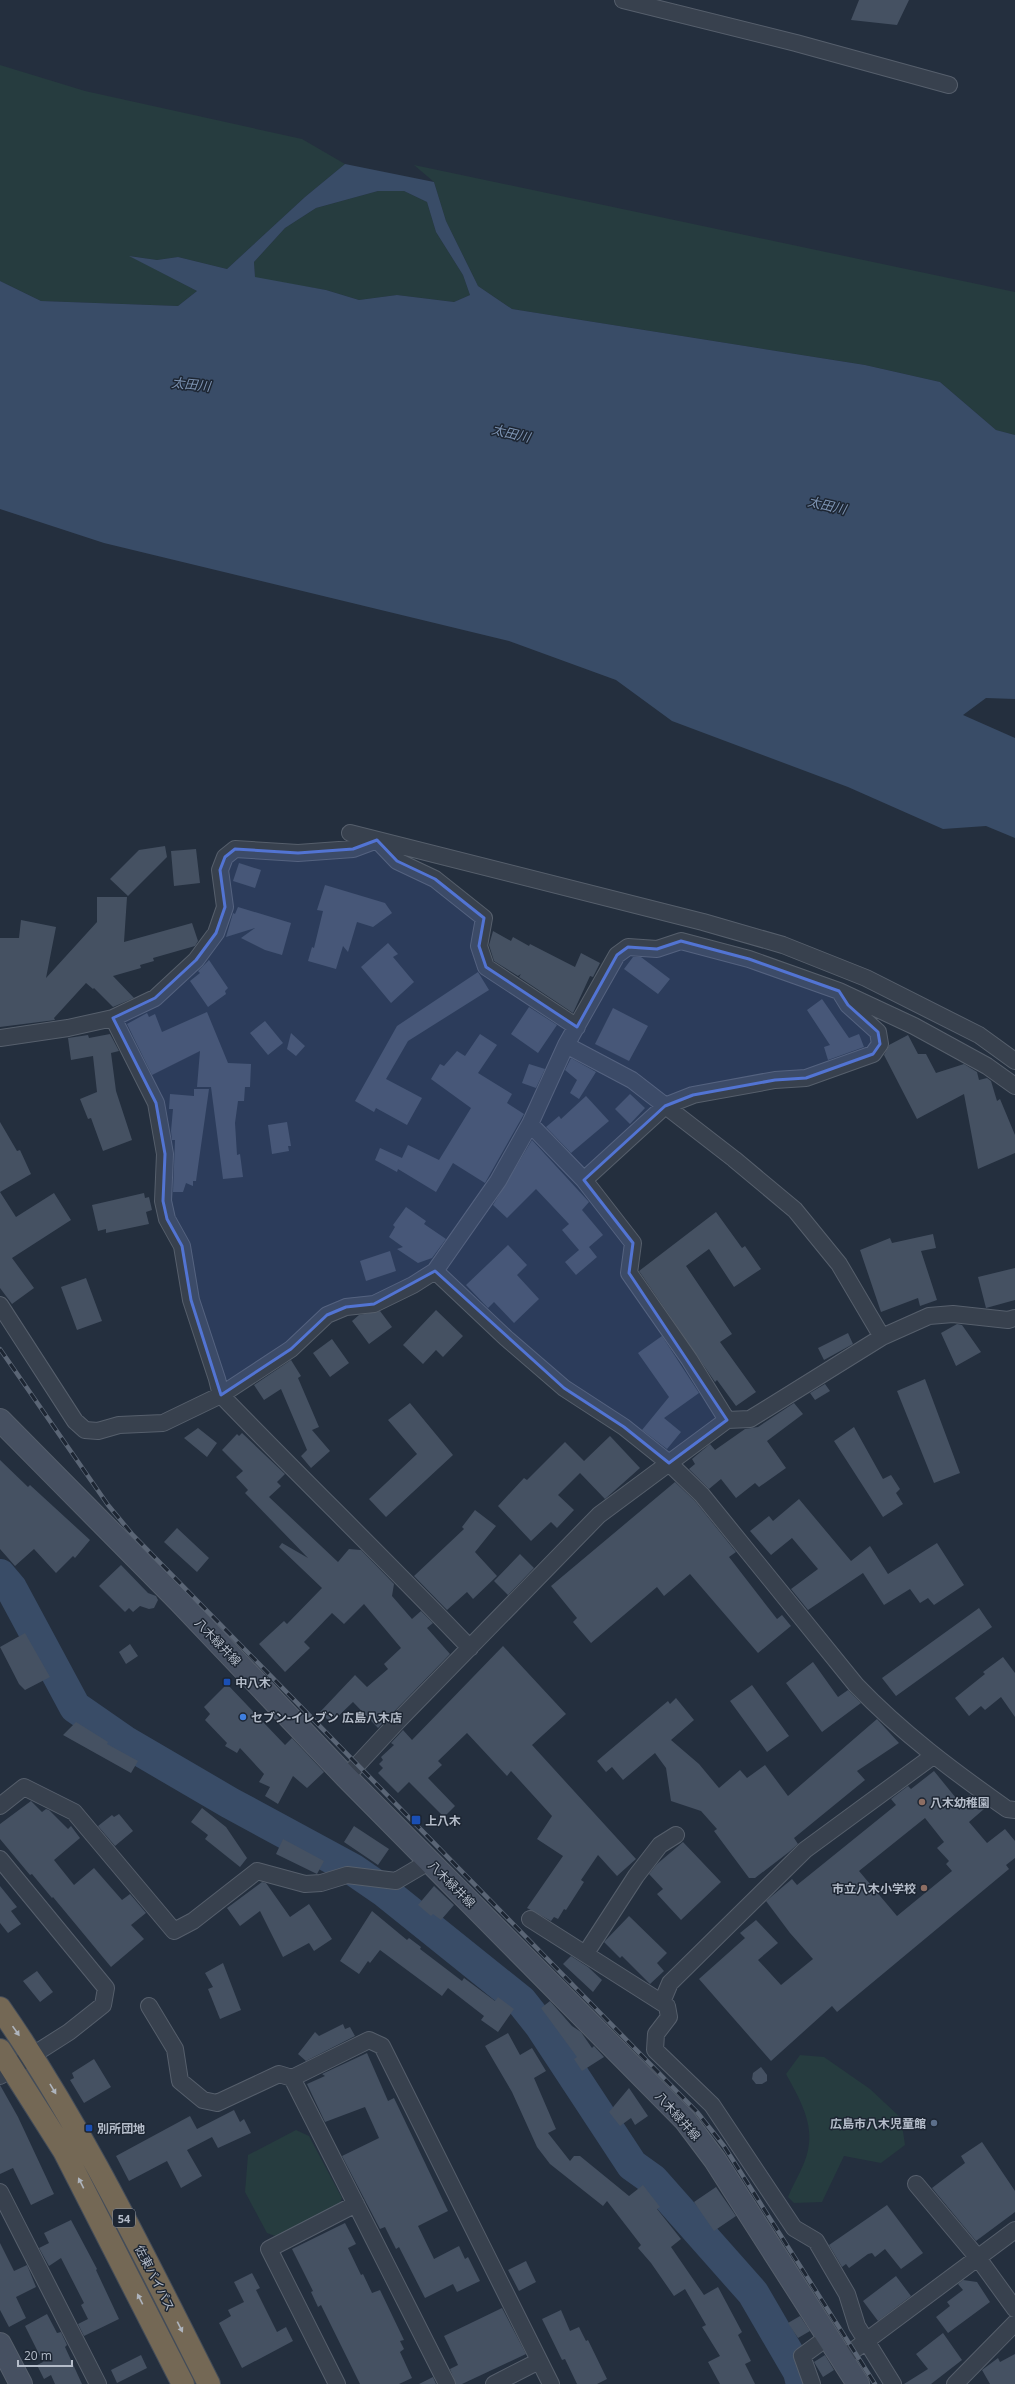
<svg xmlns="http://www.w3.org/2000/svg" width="1015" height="2384" font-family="'Open Sans','Noto Sans JP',sans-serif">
<rect width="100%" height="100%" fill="#242f3e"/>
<!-- green -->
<path fill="#263c3f" d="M0 65 85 91 302 139 345 164 305 197 227 269 178 257 157 260 130 256 197 291 178 306 41 301 0 281Z
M414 165 1015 292V435L996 430 940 382 865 365 512 309 478 286 446 221 434 182Z
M378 191H404L427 202 436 232 463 275 470 295 454 302 397 295 359 300 326 290 255 278 254 262 285 228 316 208Z
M800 2055 824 2057 870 2089 901 2118 905 2145 881 2163 844 2156 822 2202 794 2203 788 2197C795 2180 808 2161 809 2143 812 2119 797 2094 786 2074Z
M296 2130 309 2136 342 2198 338 2208 278 2237 267 2233 245 2192 248 2155Z"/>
<!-- water -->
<path fill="#394c67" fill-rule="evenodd" d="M345 164 434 182 446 221 478 286 512 309 865 365 940 382 996 430 1015 435V699L986 698 963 715 1015 738V838L986 826 943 829 848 787 672 721 616 680 509 641 104 543 0 509V281L41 301 178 306 197 291 129 256 157 260 178 257 227 269 305 197ZM378 191H404L427 202 436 232 463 275 470 295 454 302 397 295 359 300 326 290 255 277 254 262 285 228 316 208Z"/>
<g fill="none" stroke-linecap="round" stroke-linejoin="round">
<!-- river -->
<path stroke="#394c67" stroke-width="32" d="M0 1575 11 1588 75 1707 124 1741 230 1803 352 1869 384 1891 521 2001 540 2025 632 2165 653 2180 753 2293 799 2372 802 2384"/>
</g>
<!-- building -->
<path fill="#455162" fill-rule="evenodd" d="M859 0H909L897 25 851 20Z
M165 846 167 857 128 896 110 879 139 850Z
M196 849 200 883 174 886 171 851Z
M239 863 261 870 255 888 233 881Z
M325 885 385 903 392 913 373 927 357 922 348 952 343 946 336 969 308 961 312 947 314 948 323 911 317 910Z
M97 897H127L124 942 192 923 198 941 195 946 153 958 154 961 140 965 141 968 113 976 134 998 113 1007 94 988 93 989 86 983 54 1018 55 1020 0 1027V938H19L21 920 56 927 46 978 97 922Z
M238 907 291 923 282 955 265 950 241 938 255 928 226 937 233 913 235 914Z
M493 931 511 941 513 937 529 946 530 944 575 967 581 953 600 963 593 977 590 976 573 1013 519 977 521 974 518 976 494 961 489 945Z
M388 943 398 954 393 957 414 982 391 1003 361 967Z
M633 957H641L670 979 658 994 624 969Z
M209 960 228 988 225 991 226 994 208 1007 190 981 200 973 198 971Z
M478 972 489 990 408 1041 386 1079 422 1098 407 1125 376 1108 374 1112 355 1101 397 1026Z
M822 999 849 1038 859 1034 864 1047 828 1060 824 1047 830 1045 807 1010Z
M529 1007 557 1025 538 1053 511 1034Z
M613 1008 648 1026 629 1061 595 1044Z
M207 1012 228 1063 251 1064 250 1087H245L244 1101H238L235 1123 237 1155 240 1154 243 1177 223 1179 211 1087H197L200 1051 152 1075 127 1024 147 1013 149 1017 155 1014 162 1032Z
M265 1021 283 1043 268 1055 250 1033Z
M291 1033 305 1046 296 1056 287 1049Z
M110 1034 119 1051 111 1053 116 1091 132 1140 103 1151 91 1118 88 1119 80 1099 97 1092 93 1056 71 1060 68 1038 88 1035 89 1038Z
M480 1034 497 1045 478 1073 512 1094 507 1103 524 1114 485 1183 453 1163 436 1192 398 1169 397 1172 375 1160 380 1148 402 1158 408 1145 439 1160 471 1108 431 1079 440 1064 444 1066 457 1051 465 1056Z
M908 1035 918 1054H926L936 1073 964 1064 977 1072 979 1080 987 1078 991 1081 997 1101 1000 1099 1015 1135V1153L978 1169 964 1094 917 1119 884 1055 889 1045Z
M571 1058 596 1072 579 1099 570 1093 577 1080 565 1070Z
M529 1064 545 1069 536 1088 522 1083Z
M194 1089H209L196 1181H193V1186L186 1183 183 1192H173L175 1140H172L171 1131 173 1109H169L170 1094 194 1096Z
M630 1094 645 1108 630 1124 615 1109Z
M586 1096 609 1121 571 1153 546 1127 559 1116 561 1119Z
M0 1122 17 1151 20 1150 31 1174 0 1192 16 1217 54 1193 71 1220 12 1258 34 1288 12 1304 0 1288Z
M287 1122 291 1146H288L289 1151 272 1154 268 1125Z
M532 1140 589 1202 582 1210 603 1235 589 1247 597 1257 576 1275 565 1262 579 1250 562 1230 569 1224 536 1189 507 1218 493 1205Z
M144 1193 145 1198 149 1197 152 1210 146 1212 149 1224 106 1233V1229L98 1231 92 1205Z
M406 1207 426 1221 424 1224 446 1239 432 1258 418 1263 397 1249 403 1247 389 1237 395 1227 393 1225Z
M716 1212 742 1248 745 1246 761 1269 734 1287 709 1249 686 1266 732 1334 720 1342 756 1392 736 1406 717 1380 715 1382 639 1271Z
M933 1234 936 1248 921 1251 937 1300 920 1306 918 1298 881 1312 860 1250 890 1238 892 1243Z
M508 1245 527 1265 517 1275 539 1299 514 1323 494 1302 488 1308 466 1285Z
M390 1251 396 1271 366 1281 360 1261Z
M1015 1268V1300L986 1308 978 1277Z
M86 1278 102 1321 77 1330 61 1287Z
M436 1310 463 1336 443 1357 436 1350 423 1364 403 1345Z
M380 1311 392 1327 369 1344 352 1321 359 1315Z
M957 1324 962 1325 981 1352 956 1366 941 1333Z
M848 1333 853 1344 824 1360 818 1348Z
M662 1336 699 1393 664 1418 681 1432 667 1449 642 1430 669 1397 638 1353Z
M332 1339 349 1363 330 1377 313 1353Z
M291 1360 301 1376 298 1378 319 1427 312 1430 330 1451 311 1468 301 1456 307 1450 281 1389 264 1400 254 1385Z
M925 1379 960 1473 934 1483 897 1391Z
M825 1384 830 1391 815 1400 810 1393Z
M410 1403 453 1455 386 1517 369 1499 417 1454 388 1420Z
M794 1403 803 1414 767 1441 786 1468 759 1487 755 1483 736 1498 721 1479 709 1489 689 1469 695 1464 692 1459 710 1444 715 1450 745 1429 758 1427Z
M854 1427 883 1479 891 1475 900 1489 896 1493 903 1504 883 1517 834 1441Z
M198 1428 217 1443 207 1457 184 1438Z
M242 1433 285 1474 277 1482 281 1486 269 1497 338 1562 349 1549 361 1550 394 1584 392 1596 412 1619 421 1611 433 1623 427 1628 450 1654 378 1728 353 1702 331 1723 320 1712 355 1675 367 1687 388 1669 384 1664 401 1648 364 1604 344 1624 332 1613 304 1642 310 1648 285 1672 259 1644 284 1621 287 1624 322 1588 279 1547 282 1543 308 1558 245 1493 248 1490 236 1477 243 1471 222 1450 237 1434 239 1436Z
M610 1436 640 1468 605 1499 580 1473 558 1495 574 1510 557 1528 551 1522 531 1541 498 1506 524 1478 527 1480 565 1442 584 1461Z
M0 1460 28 1487 30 1485 90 1540 75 1558 73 1556 56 1573 34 1549 15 1566 0 1549Z
M675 1482 695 1501 736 1552 729 1557 777 1619 782 1615 791 1626 758 1653 690 1574 664 1596 657 1587 591 1643 573 1622 577 1618 551 1586Z
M799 1499 851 1561 870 1546 888 1574 937 1543 964 1585 934 1605 928 1598 920 1603 910 1589 884 1605 863 1573 808 1610 791 1589 818 1569 792 1538 771 1555 750 1531 769 1516 773 1521Z
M475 1510 496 1526 475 1552 497 1576 473 1599 467 1592 447 1610 414 1576 464 1529 462 1527Z
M177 1528 209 1558 197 1572 164 1542Z
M520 1554 534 1568 508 1595 494 1581Z
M121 1565 148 1593 156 1596 158 1600 154 1608 149 1609 140 1606 133 1612 129 1608 125 1612 99 1586Z
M979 1608 992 1627 896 1696 882 1678Z
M25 1633 50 1677 25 1690 19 1684 0 1647Z
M130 1644 138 1656 126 1664 119 1652Z
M503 1646 566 1714 532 1745 636 1859 617 1876 598 1855 581 1880 584 1882 566 1910 564 1909 558 1919 554 1917 551 1921 527 1908 563 1856 537 1839 552 1816 511 1771 507 1776 467 1733 438 1761 442 1765 428 1778 455 1806 444 1817 409 1782 398 1793 378 1773 383 1768 379 1764 383 1760 381 1757 394 1745 391 1743 403 1730 412 1740Z
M1003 1657 1015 1673V1717L1001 1697 985 1710 981 1706 969 1716 955 1698 985 1674 983 1672Z
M813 1662 838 1697 848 1690 861 1703 822 1732 786 1683Z
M227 1684 285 1745 292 1738 324 1772 307 1788 293 1776 278 1804 265 1796 270 1787 259 1782 264 1774 240 1748 237 1753 225 1746 227 1743 205 1720 210 1714 204 1707Z
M752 1685 789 1736 767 1752 730 1701Z
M676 1698 694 1720 671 1740 699 1764 719 1788 740 1770 747 1778 765 1765 788 1796 877 1719 899 1743 857 1771 865 1780 794 1838 798 1844 789 1852 755 1878H749L714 1831 717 1829 701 1811 671 1801 666 1768 655 1753 623 1780 612 1767 606 1772 597 1761 668 1701 670 1704Z
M76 1722 108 1742 107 1744 138 1761 131 1773 63 1735Z
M934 1771 960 1803 970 1795 984 1809 969 1822 987 1843 1005 1829 1015 1841V1858L1006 1865 1009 1869 837 2012 832 2006 771 2061 699 1979 745 1938 740 1933 756 1920 778 1943 758 1960 781 1985 813 1959 790 1933 766 1901 792 1879 797 1885 896 1805 891 1799 908 1786 911 1789ZM925 1818 944 1842 937 1848 949 1861 946 1864 952 1871 897 1916 859 1871Z
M31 1801 42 1812 46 1809 49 1810 68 1829 71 1826 80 1838 54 1860 74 1885 94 1868 122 1900 130 1894 146 1913 131 1925 144 1939 111 1967 53 1897 52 1898 32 1874 30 1875 0 1839V1824Z
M202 1808 226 1827 247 1858 240 1867 205 1839 208 1835 191 1822Z
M119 1814 133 1831 115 1846 98 1826 112 1815 114 1817Z
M354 1826 389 1849 378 1865 344 1842Z
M283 1839 324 1861 317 1874 276 1854Z
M683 1842 721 1882 681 1920 657 1894 663 1889 649 1874 657 1864Z
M262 1882 266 1883 290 1917 309 1904 332 1939 314 1951 309 1943 283 1957 260 1911 240 1926 227 1908Z
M0 1886 17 1907 11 1911 21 1924 8 1933 0 1923Z
M434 1886 454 1905 441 1920 433 1914 431 1916 418 1905Z
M372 1911 407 1940 409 1938 421 1947 420 1949 462 1981 464 1978 495 2001 498 1997 514 2009 498 2032 481 2020 484 2016 448 1988 442 1996 380 1950 370 1963 368 1961 359 1974 340 1961Z
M629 1916 667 1953 657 1963 664 1971 650 1984 622 1956 620 1958 604 1942Z
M571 1956 588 1967 602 1980 593 1992 563 1964Z
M223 1963 241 2010 220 2019 208 1989 213 1987 205 1973Z
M37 1971 53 1992 40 2002 23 1981Z
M550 2001 572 2026 581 2032 592 2048 594 2046 604 2057 582 2071 574 2059 577 2057 541 2008Z
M343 2024 345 2029 350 2027 355 2036 306 2061 298 2054 315 2032 319 2036Z
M508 2033 520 2055 532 2048 546 2071 534 2078 556 2129 548 2133 570 2161 574 2156H580L629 2196 643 2185 660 2207 657 2209 681 2239 671 2247 704 2295 718 2287 742 2332 738 2335 751 2361 745 2364 755 2384H720L708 2362 720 2356 702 2327 706 2325 685 2289 674 2296 651 2263 638 2248 641 2245 607 2201 603 2206 550 2164 537 2147 512 2092 485 2046Z
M367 2053 388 2101 394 2098 448 2211 418 2226 434 2259 459 2246 465 2259 468 2257 480 2281 457 2292 453 2284 425 2298 399 2247 396 2249 385 2227 380 2229 342 2156 379 2138 365 2107 325 2122 307 2084 325 2076 322 2074Z
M94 2059 111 2087 84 2103 70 2080 74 2078 72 2073Z
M761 2067 767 2075V2081L762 2084H756L752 2079 753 2073Z
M0 2085 18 2117 54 2194 31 2205 13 2168 0 2174Z
M629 2088 648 2116 635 2125 631 2118 620 2126 609 2112Z
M234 2110 240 2122 244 2119 251 2133 218 2148 212 2137 187 2150 202 2176 181 2188 167 2161 129 2181 116 2156 190 2116 197 2129Z
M982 2142 1015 2191V2212L976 2241 932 2188 965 2163 961 2156Z
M716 2187 736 2216 714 2231 694 2202Z
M887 2205 923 2253 901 2269 885 2249 875 2257 872 2253 868 2254 849 2268 846 2264 842 2267 829 2245Z
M71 2220 97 2269 96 2270 119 2319 84 2336 78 2324 88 2319 81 2305 84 2303 61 2258 49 2266 39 2248 49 2243 44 2233Z
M345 2223 356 2244 348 2248 361 2275 363 2274 372 2293 380 2290 404 2340 400 2341 404 2349 400 2352 412 2378 399 2384H360L321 2305 318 2307 311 2292 313 2291 292 2249Z
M0 2243 14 2271 27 2265 36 2287 16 2297 26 2318 9 2327 0 2310Z
M526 2261 536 2282 519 2291 508 2270Z
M252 2273 260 2288 256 2290 277 2332 286 2327 293 2341 242 2368 219 2323 231 2316 228 2310 244 2302 234 2282Z
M896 2276 911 2296 878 2321 863 2301Z
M963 2280 977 2282 990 2302 948 2333 936 2317 950 2306 947 2302 963 2290 958 2284Z
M502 2308 526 2354 462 2384H456L450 2369 458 2365 444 2336Z
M561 2310 570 2331 579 2327 586 2341 588 2340 607 2379 597 2384H577L565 2359 562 2360 542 2319Z
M47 2314 57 2333 61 2332 67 2345 65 2347 82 2384H55L51 2375 44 2379 37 2365 43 2362 25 2326Z
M800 2316 810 2331 798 2338 788 2323Z
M943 2333 962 2360 931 2384H904L928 2369 916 2354Z
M1015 2354V2384H990L982 2370 998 2358 1000 2362Z
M141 2355 147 2368 117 2383 111 2370Z
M825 2355 834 2370 823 2377 814 2362Z
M433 2377 436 2384H419Z"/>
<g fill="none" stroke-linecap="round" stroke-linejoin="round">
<defs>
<path id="street" d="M623 0 796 43 949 85
M350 833 703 922 783 945 866 978 979 1035 1015 1061
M113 1018 156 1103 165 1154 163 1201 167 1219 182 1246 191 1300 217 1379 221 1395C303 1480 388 1562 470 1648
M0 1038 68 1028 113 1018 155 998 196 960 216 933 225 907 220 870 225 857 235 849 298 853 353 849 377 840 397 861 435 879 484 918 479 946 486 967 577 1027
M566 1045 632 1080 734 1159 795 1210 839 1264 882 1337
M530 1124 584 1180 633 1243 629 1273 689 1359 727 1420
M584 1180 665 1106 693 1095 775 1080 806 1078 873 1054 880 1044 878 1032 848 1005 840 992
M435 1271 506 1338 564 1388 624 1427 669 1463 702 1495 856 1685C902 1733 953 1771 1007 1809L1015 1810
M0 1305 75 1421 85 1430 98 1431 119 1425 163 1423 221 1395 291 1349 327 1315 346 1307 374 1304 413 1285 435 1271 498 1181 530 1124 566 1045 617 955 628 947 657 949 681 941 749 959 839 991 914 1026 987 1066 1015 1086
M346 1777 398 1721 599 1515 727 1420 750 1419 882 1337 929 1316 953 1314 1008 1320 1015 1318
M0 1806 24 1787 74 1812 174 1931 193 1921 257 1871 305 1884 321 1883 347 1875 396 1881 430 1861
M0 1859 106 1988 103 2005 69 2032 0 2076
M530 1919 667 2006 669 2017 656 2034 655 2050 712 2105 794 2228 816 2241 847 2294 857 2326 893 2384
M586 1953 636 1876 660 1845 676 1835
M662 2002 670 1983 805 1850 933 1756
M149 2006 175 2049 180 2081 203 2100 217 2103 279 2074 292 2078 447 2384
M292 2078 369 2040 382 2046 551 2384
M916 2184 978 2258 1015 2309
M0 2192 98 2384
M842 2359 1015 2230
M337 2384 269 2249 356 2204
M494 2384 539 2361
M812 2384 802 2356 828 2337
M955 2384 1015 2323"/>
<path id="secondary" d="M0 1420 179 1601 346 1777 685 2120 715 2160 858 2384
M0 2344 21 2384"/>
<path id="highway" d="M0 2008C82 2126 144 2256 209 2384
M0 2050 64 2151 183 2384"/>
</defs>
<!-- street casing -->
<use href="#street" stroke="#565f6c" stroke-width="18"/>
<!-- secondary casing -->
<use href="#secondary" stroke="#565f6c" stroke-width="24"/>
<!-- highway casing -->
<use href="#highway" stroke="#434c59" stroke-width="24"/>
<!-- street -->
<use href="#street" stroke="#38414e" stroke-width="16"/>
<!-- secondary -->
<use href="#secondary" stroke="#465061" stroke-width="22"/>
<!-- highway -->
<use href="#highway" stroke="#746855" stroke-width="22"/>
<defs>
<path id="rail" d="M0 1349 108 1505 132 1534 697 2112 724 2146 875 2384"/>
</defs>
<!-- rail casing -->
<use href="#rail" stroke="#5a6575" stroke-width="4.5"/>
<!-- rail -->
<use href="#rail" stroke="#1d2633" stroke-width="3" stroke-dasharray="9" stroke-linecap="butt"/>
</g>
<!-- one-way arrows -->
<defs><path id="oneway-solid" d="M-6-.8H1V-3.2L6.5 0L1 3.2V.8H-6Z"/></defs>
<g fill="#aeb4bd">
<use href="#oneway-solid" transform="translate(16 2031) rotate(55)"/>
<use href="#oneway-solid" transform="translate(53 2089) rotate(59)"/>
<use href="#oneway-solid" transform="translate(81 2183) rotate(-117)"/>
<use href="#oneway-solid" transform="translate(140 2299) rotate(-117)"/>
<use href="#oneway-solid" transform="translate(180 2327) rotate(63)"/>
</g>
<!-- marked area -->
<path fill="#5274d3" fill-opacity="0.2" stroke="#5274d3" stroke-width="3" stroke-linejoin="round" d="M377 840 397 861 435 879 484 918 479 946 486 967 577 1027 617 955 628 947 657 949 681 941 749 959 839 991 848 1005 878 1032 880 1044 873 1054 806 1078 775 1080 693 1095 665 1106 584 1180 633 1243 629 1273 727 1420 669 1463 624 1427 564 1388 435 1271 374 1304 346 1307 327 1315 291 1349 221 1395 191 1300 182 1246 167 1219 163 1201 165 1154 156 1103 113 1018 155 998 196 960 216 933 225 907 220 870 225 857 235 849 298 853 353 849Z"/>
<!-- markers -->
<g fill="#1a4fb4" stroke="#1d2633" stroke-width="1.5">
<rect x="223" y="1678" width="8" height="8" rx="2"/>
<rect x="411" y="1815" width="10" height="10" rx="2"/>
<rect x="85" y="2124" width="8" height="8" rx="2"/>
</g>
<circle fill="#3f7fe0" stroke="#1d2633" stroke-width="1.5" cx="243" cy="1717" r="4"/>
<g fill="#8d6e63" stroke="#1d2633" stroke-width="1.5">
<circle cx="922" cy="1802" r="4"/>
<circle cx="924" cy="1888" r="4"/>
</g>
<circle fill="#5c6f8a" stroke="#1d2633" stroke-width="1.5" cx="934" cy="2123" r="4"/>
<g text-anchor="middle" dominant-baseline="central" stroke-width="3" stroke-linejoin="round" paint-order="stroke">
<!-- shield labels -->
<rect fill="#1d2633" stroke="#878f9c" stroke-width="1" x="113" y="2209" width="22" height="18" rx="3"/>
<g font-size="11" font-weight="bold" fill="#b4bcc9">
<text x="124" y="2218">54</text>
</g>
<!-- street labels -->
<g font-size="12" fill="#b4bcc9" stroke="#1d2633">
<text transform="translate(218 1642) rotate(46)">八木緑井線</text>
<text transform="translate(452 1884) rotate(45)">八木緑井線</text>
<text transform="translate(678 2116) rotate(48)">八木緑井線</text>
<text transform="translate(155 2278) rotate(63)">佐東バイパス</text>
</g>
<!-- poi labels -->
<g font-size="12" font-weight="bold" fill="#b4bcc9" stroke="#1d2633" text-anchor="start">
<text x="235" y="1682">中八木</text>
<text x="251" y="1717">セブン-イレブン 広島八木店</text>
<text x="930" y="1802">八木幼稚園</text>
<text x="425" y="1820">上八木</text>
<text x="916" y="1888" text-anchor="end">市立八木小学校</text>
<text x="926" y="2123" text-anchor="end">広島市八木児童館</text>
<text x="97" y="2128">別所団地</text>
</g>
<!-- water labels -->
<g font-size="13" font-style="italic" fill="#7c92b1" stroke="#1d2633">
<text transform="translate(191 384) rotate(6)">太田川</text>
<text transform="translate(511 433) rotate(13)">太田川</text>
<text transform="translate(827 505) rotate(13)">太田川</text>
</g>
</g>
<!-- scale -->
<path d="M18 2360v6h54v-6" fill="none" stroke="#b4bcc9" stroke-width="2"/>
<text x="24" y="2360" font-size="12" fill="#b4bcc9" stroke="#1d2633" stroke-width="3" paint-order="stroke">20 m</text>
</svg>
